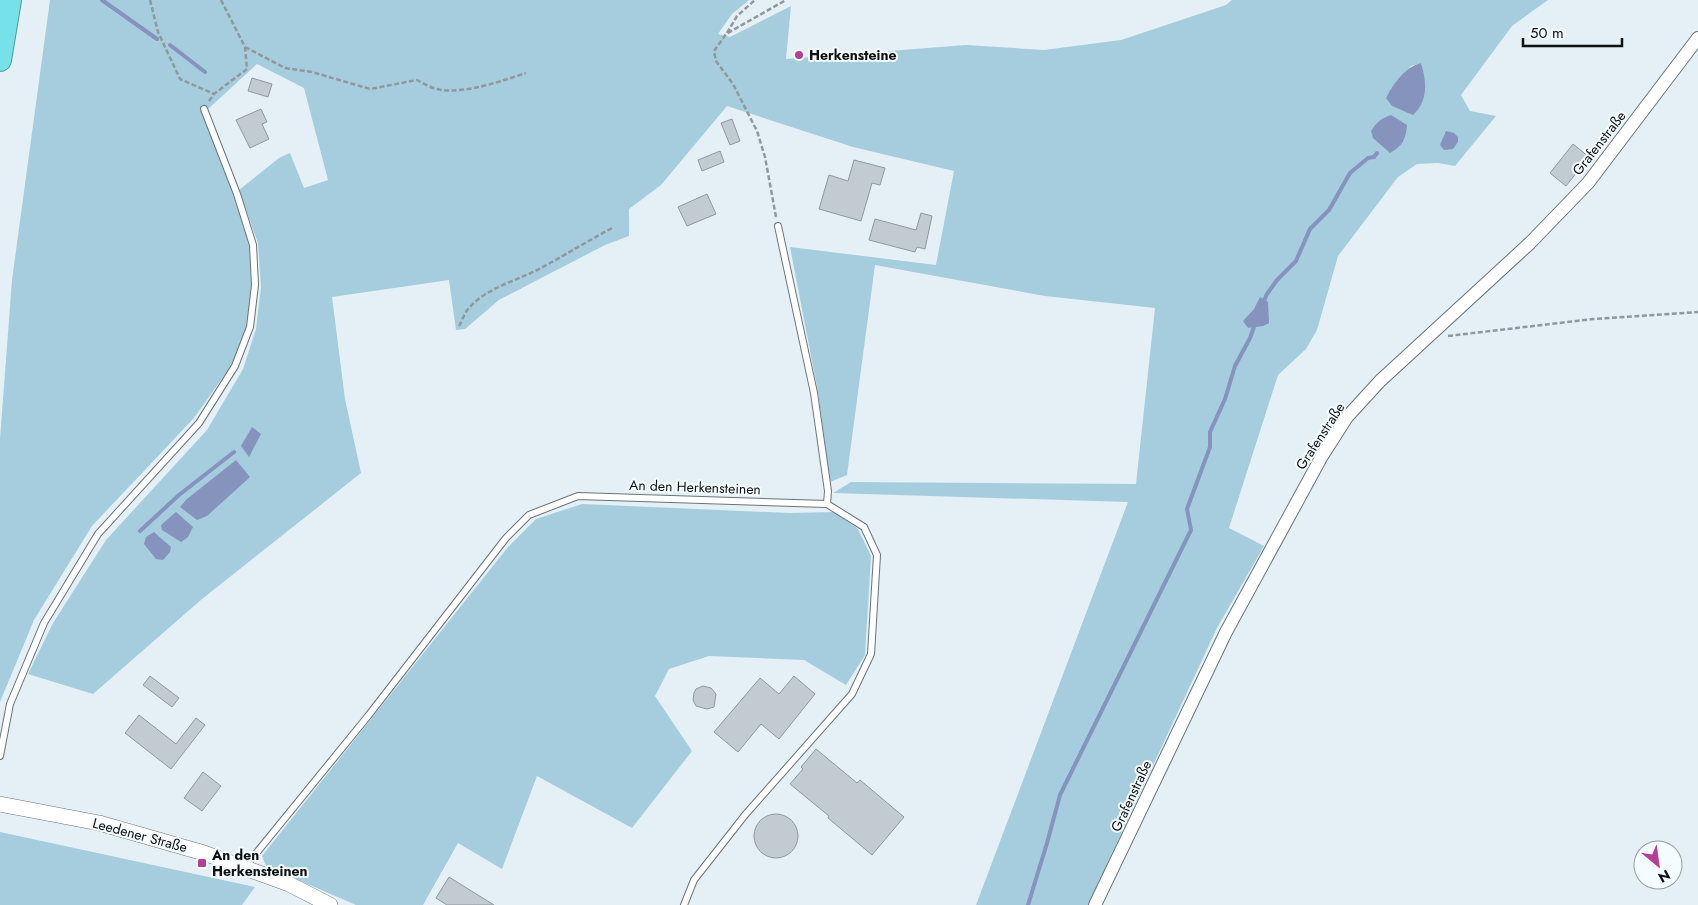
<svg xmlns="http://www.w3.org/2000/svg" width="1698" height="905" font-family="Jost,sans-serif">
<rect width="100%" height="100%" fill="#e4f0f5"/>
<!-- green -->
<path fill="#a5cdde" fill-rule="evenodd" d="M50 0H749L732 14 718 34 730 37 791 6 786 59 966 45 1044 50 1121 40 1226 5 1232 0H1548L1512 26 1461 95 1470 111 1496 116 1455 166 1438 163 1417 164 1398 177 1338 256 1317 330 1306 349 1278 375 1229 528 1264 546 1217 628 1088 905H976L1128 502 833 493 851 482 1136 484 1155 308 1045 296 875 265 847 475 830 482 818 392 790 247 936 265 954 171 853 147 727 106 661 185 629 209V236L605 245 499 300 465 329 456 330 449 280 332 297 345 399 361 473 202 599 93 694 28 674 53 623 106 540 207 430 243 369 256 329 261 287 258 243 239 191 250 244 252 285 247 325 233 363 194 418 92 526 34 620 0 702V439L12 280ZM1421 63 1423 70 1393 86 1411 66ZM257 64 304 88 328 180 304 188 290 153 279 158 239 190 208 109Z
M582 504 790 513 834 512 858 529 871 556 865 655 846 685 804 660 709 656 669 669 655 696 692 751 632 828 537 776 502 869 458 843 423 905H356L266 866 262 856 508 547 536 519Z
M0 832 255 887 242 905H0Z"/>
<!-- water -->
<path fill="#8693bd" d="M1421 63C1427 82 1428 101 1413 115L1392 106 1386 98C1394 83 1405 67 1421 63Z
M1391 115 1407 125C1406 138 1403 146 1390 153L1373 138 1371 131C1376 123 1381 118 1391 115Z
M1446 131 1454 133 1458 137V142L1453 149 1444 150 1440 145Z
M1260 297 1268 302 1269 323 1263 326 1248 328 1243 321 1254 309Z
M252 427 261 434 249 457 241 446Z
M236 460 250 477 207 516 197 520 180 507 187 499Z
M176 512 193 527 188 537 181 542 162 530 161 525Z
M154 532 171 547 170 552 163 560 156 559 144 544 146 537Z"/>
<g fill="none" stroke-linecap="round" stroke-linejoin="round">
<!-- stream -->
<path stroke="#8693bd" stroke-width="4" d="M102 0 157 39
M170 45 205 72
M1263 303 1267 294 1277 280 1296 261 1310 229 1329 210 1350 173 1368 158 1374 157 1377 153
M140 531 179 495 234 452
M1028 905 1047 843 1060 795 1191 530 1187 509 1210 447V432L1225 399 1235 366 1250 338 1255 324"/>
</g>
<!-- building -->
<path fill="#c2cad2" stroke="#90989f" d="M252 78 272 84 268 97 248 91Z
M261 109 267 122 262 124 269 139 250 148 236 120Z
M732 119 740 141 730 145 721 123Z
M1573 144 1589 157 1566 186 1550 173Z
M720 151 724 162 702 171 698 160Z
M854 160 885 168 880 185 872 183 861 221 819 209 829 175 848 181Z
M707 194 716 214 687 226 678 207Z
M921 213 932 216 925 249 917 247 915 252 869 240 875 219 916 230Z
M150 676 179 698 172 707 143 685Z
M794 676 815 694 779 739 761 724 738 752 714 732 760 678 779 694Z
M703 686 711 688 716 694 714 707 707 709 696 706 693 700 694 693 696 689Z
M139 715 176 744 196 718 205 725 171 769 125 733Z
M816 749 857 783 860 780 904 817 872 855 828 818 829 816 790 784 803 769 801 767Z
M203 772 221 786 202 811 184 798Z
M754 836a22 22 0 1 1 44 0a22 22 0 1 1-44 0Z
M449 877 494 905H447L436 898Z"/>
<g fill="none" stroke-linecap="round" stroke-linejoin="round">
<defs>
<path id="service" d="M778 226 814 393 828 491 827 504
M0 756 10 704 44 623 98 534 199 423 235 366 250 327 255 285 253 245 237 194 204 109
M245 867 368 716 506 538 529 515 578 496 827 504 864 527 877 555 871 654 852 694 745 815 694 880 684 905"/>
<path id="minor" d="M1095 905 1226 632 1322 456 1347 417 1380 381 1530 243 1588 183 1698 38"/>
<path id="tertiary" d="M0 804 99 823 204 853 289 884 330 905"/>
<path id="motorway" d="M0 60 10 0"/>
</defs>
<!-- service casing -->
<use href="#service" stroke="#697478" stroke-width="8"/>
<!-- minor casing -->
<use href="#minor" stroke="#697478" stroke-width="14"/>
<!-- tertiary casing -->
<use href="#tertiary" stroke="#697478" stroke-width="16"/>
<!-- motorway casing -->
<use href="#motorway" stroke="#52989e" stroke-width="24"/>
<!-- path -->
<path stroke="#90989c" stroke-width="2.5" stroke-dasharray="5 2.5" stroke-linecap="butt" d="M150 0 158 32 180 79 214 94
M727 33 737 16 755 0
M245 47 285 68 312 72 370 89 417 80C424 84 433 89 442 90 468 93 502 81 526 73
M209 101 214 94 247 69 245 47 221 0
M776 217 765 157 757 131 733 84 716 61 714 51 726 34 786 0
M459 326C462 321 464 314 468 309 487 287 517 281 541 268 565 255 588 241 612 228
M1448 336 1593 319 1698 312"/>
<!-- service -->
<use href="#service" stroke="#fff" stroke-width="6"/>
<!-- minor -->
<use href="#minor" stroke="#fff" stroke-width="12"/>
<!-- tertiary -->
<use href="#tertiary" stroke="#fff" stroke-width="15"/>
<!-- motorway -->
<use href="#motorway" stroke="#77e1ea" stroke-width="22"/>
</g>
<!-- markers -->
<g fill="#b33f97" stroke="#f5fcff" stroke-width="2">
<circle cx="799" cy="55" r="5"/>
<rect x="197" y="858" width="10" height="10" rx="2.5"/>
</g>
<g text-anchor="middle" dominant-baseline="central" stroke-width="4" stroke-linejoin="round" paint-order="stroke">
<!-- poi labels -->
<g font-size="14" font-weight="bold" fill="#0d1012" stroke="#f5fcff" text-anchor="start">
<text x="809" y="55">Herkensteine</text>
<text x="212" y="855">An den<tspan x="212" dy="16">Herkensteinen</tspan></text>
</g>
<!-- street labels -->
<g font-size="14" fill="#0d1012" stroke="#f5fcff">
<text transform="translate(1599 143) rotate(-52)">Grafenstraße</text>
<text transform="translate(1320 436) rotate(-57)">Grafenstraße</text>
<text transform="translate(695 487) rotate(2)">An den Herkensteinen</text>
<text transform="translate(1131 796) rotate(-65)">Grafenstraße</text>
<text transform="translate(140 835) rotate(15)">Leedener Straße</text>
</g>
</g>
<!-- north arrow -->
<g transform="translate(1658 865) rotate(151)"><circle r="24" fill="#f5fcff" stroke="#989ea0"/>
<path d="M0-4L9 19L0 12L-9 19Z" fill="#b33f97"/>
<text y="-8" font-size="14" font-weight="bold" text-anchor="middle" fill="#0d1012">N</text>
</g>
<!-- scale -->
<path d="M1523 38v8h99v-8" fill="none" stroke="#0d1012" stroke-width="2.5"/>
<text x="1530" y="38" font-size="15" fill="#0d1012" stroke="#f5fcff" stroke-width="4" paint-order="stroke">50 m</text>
</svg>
